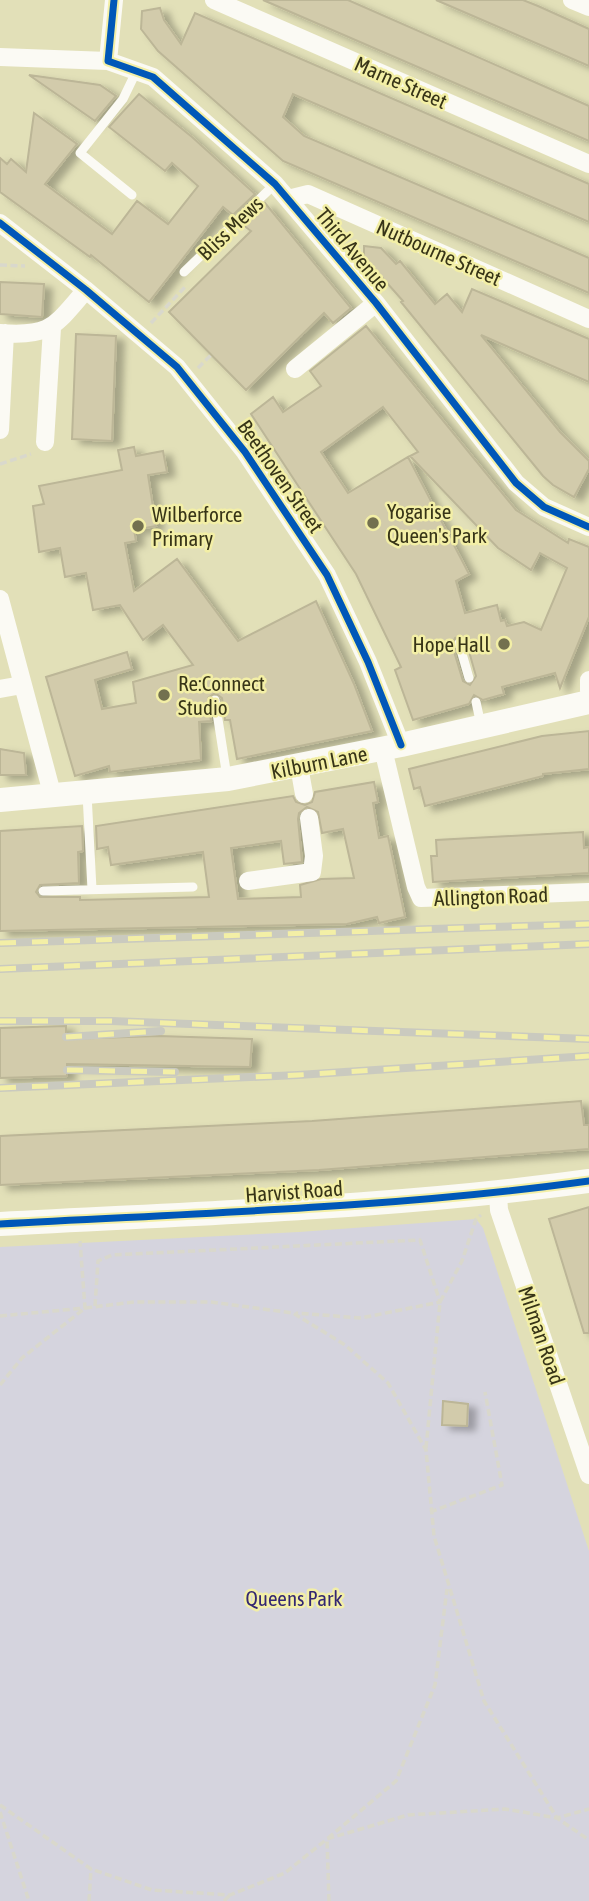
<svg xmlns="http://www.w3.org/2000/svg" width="589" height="1901" font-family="'Asap Condensed',sans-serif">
<defs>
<filter id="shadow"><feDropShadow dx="8" dy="4.5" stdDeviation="3.5" flood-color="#0004"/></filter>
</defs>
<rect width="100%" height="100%" fill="#e2e0b8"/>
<!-- green -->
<path fill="#d5d4de" d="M476 1219 483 1228 589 1551V1901H0V1247L299 1232Z"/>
<!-- building -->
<path fill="#d2cbab" stroke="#bcb697" stroke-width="2" fill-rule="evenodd" filter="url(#shadow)" d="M263 0H348L589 106V141Z
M436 0H523L538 6 589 29V66Z
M160 8 164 20 181 44 195 13 589 184V222L293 94 283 117 304 136 589 258V293L283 161 158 51 141 29 142 11Z
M29 75 100 85 116 96 95 121Z
M139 94 192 137 255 194 233 215 223 207 149 302 91 255 90 257 0 192V158L7 164 11 159 26 172 34 113 77 144 45 184 112 234 137 201 168 224 198 186 172 163 165 171 109 127Z
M265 203 351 308 333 323 324 313 246 390 169 312 251 231 243 225Z
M364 246 381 248 396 264 400 261 435 304 447 294 462 312 472 289 589 339V382L481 335 560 432 589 461V469L574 497 553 485 543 476 401 302 403 301 364 257Z
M0 282 44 284 42 317 0 314Z
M366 326 516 510 568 543 569 539 589 547V617L560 688 555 673 502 687 504 694 483 700 474 695 469 704 413 720 395 670 401 667 356 574 251 414 273 397 283 412 321 386 310 371ZM383 407 418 452 410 456 498 548 531 570 540 553 567 568 541 630 524 622 507 626 505 620 501 621 497 605 465 613 456 581 469 574 408 457 348 493 321 452ZM461 636 466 641 476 676 470 685 463 681 452 645 455 638Z
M76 334 116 336 112 441 72 439Z
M134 447 136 456 163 451 167 472 148 475 156 526 134 530 136 541 125 543 134 591 177 559 238 641 316 601 354 684 372 731 237 759 230 720H225L222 698 215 693 208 698 211 721 199 722 201 760 110 772 109 766 75 776 46 677 127 652 132 669 95 680 102 709 136 703 133 682 193 665 163 625 143 640 120 605 93 610 86 573 65 577 60 548 39 552 33 506 44 504 39 486 122 470 118 450Z
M589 731V769L543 774V776L425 806 420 787 414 789 409 769 542 736Z
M0 749 24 753 26 775H0Z
M374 782 378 802 373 803 379 838 388 836 405 917 379 923 377 917 347 924 0 931V831L82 826 83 851 78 852 79 883 40 885 36 892 40 897H80V900L209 897 203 852 111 865 108 847 97 849 96 826 293 796 296 802 305 805 312 802 315 792ZM307 807 318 812 322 833 343 829 354 878 321 879 300 885 301 897 238 899 231 848 281 841 284 864 302 862 298 819 299 813Z
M583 832 584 848 589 847V873L433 882 431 856H437L436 840Z
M66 1026V1039L159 1036 252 1039 250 1067 67 1064V1076L0 1078V1028Z
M581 1101 584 1125H589V1149L319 1170 0 1185V1136L312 1121Z
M589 1207V1333H584L549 1219Z
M443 1401 468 1404 467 1426 442 1425Z"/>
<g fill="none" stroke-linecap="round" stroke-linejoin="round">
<!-- path -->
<path stroke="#d9d8cc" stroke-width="3.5" stroke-dasharray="7 3.5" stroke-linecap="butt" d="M0 265 25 266
M151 323 186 286
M198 368 211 355
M0 464 31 454
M95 1306 98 1261 112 1255 420 1240 440 1302 361 1318 296 1313
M0 1316 85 1308 80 1241
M0 1385 22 1358 85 1308 134 1302H211L293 1313 345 1345 388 1383 426 1450 434 1536 484 1701 557 1818 589 1840
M426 1448 440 1302 462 1261 476 1219 481 1215
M430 1512 502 1485 485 1392
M0 1805 91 1869 152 1890 230 1895 285 1873 327 1839 408 1815 505 1809 557 1818 589 1809
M0 1812 29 1901
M89 1901 91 1869
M224 1901 230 1895
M329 1901 327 1839 396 1781 435 1685 447 1589"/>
<!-- lane -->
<path stroke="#fbfaf4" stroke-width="9" d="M132 195 80 153 123 99 137 70
M184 272 275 184
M459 643 469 678
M215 700 227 777
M476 702 481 725
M87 794 92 889
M43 891 193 887"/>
<!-- street -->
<path stroke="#fbfaf4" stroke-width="18" d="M114 0 108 61 153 77 275 184 376 303 516 483 544 507 589 527
M214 0 589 164
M572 0 589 7
M0 57 108 61
M288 199 308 194 589 319
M0 223 86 290 177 367 245 452 327 575 368 662 401 745
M0 333C52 337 54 326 86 290
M295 369 376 303
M0 430 5 333
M45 442 52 328
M0 599 53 797
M589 680V691
M0 689 22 685
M383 749 416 887 421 898 589 892
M299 766 304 794
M248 881 312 872 314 856 309 818
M498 1194 499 1210 589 1475"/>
<!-- secondary -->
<path stroke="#fbfaf4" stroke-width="24" d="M0 800 228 779 401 745 589 702
M0 1224C197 1213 394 1208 589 1181"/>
<defs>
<path id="rail" d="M0 943 589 924
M0 969 589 944
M0 1021H111L589 1039
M66 1037 161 1031
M67 1070 175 1072
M0 1088 298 1075 589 1056"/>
</defs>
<!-- rail casing -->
<use href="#rail" stroke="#cacabf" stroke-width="8"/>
<!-- rail -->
<use href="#rail" stroke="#f3efa6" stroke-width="5" stroke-dasharray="16" stroke-linecap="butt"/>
<defs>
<path id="cycleway" d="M114 0 108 61 153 77 275 184 376 303 516 483 544 507 589 527
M0 223 86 290 177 367 245 452 327 575 368 662 401 745
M0 1224C197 1213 394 1208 589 1181"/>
</defs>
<!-- cycleway casing -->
<use href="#cycleway" stroke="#f3efa6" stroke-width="11"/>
<!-- cycleway -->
<use href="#cycleway" stroke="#0057b8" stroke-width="7"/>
</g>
<!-- markers -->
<g fill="#73704f" stroke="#f3efa6" stroke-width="2.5">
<circle cx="373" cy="523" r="7"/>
<circle cx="138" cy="526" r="7"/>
<circle cx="504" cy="644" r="7"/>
<circle cx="164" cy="695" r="7"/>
</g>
<g text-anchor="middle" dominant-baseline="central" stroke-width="5" stroke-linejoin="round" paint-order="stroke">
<!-- street labels -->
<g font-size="21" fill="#373417" stroke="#f3efa6">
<text transform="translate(401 82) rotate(24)">Marne Street</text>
<text transform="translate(230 228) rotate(-44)">Bliss Mews</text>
<text transform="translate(353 249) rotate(50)">Third Avenue</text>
<text transform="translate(439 252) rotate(24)">Nutbourne Street</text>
<text transform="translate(281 476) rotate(55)">Beethoven Street</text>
<text transform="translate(319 762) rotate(-11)">Kilburn Lane</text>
<text transform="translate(491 896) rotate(-2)">Allington Road</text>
<text transform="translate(294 1191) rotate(-4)">Harvist Road</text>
<text transform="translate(542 1335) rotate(71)">Milman Road</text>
</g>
<!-- poi labels -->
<g font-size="21" fill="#373417" stroke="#f3efa6" text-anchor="start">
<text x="387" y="511">Yogarise<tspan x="387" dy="24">Queen's Park</tspan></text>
<text x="152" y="514">Wilberforce<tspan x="152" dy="24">Primary</tspan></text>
<text x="490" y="644" text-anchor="end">Hope Hall</text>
<text x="178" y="683">Re:Connect<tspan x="178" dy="24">Studio</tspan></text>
</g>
<!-- park labels -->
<g font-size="21" fill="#332772" stroke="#f3efa6">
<text x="294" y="1598">Queens Park</text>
</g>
</g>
</svg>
